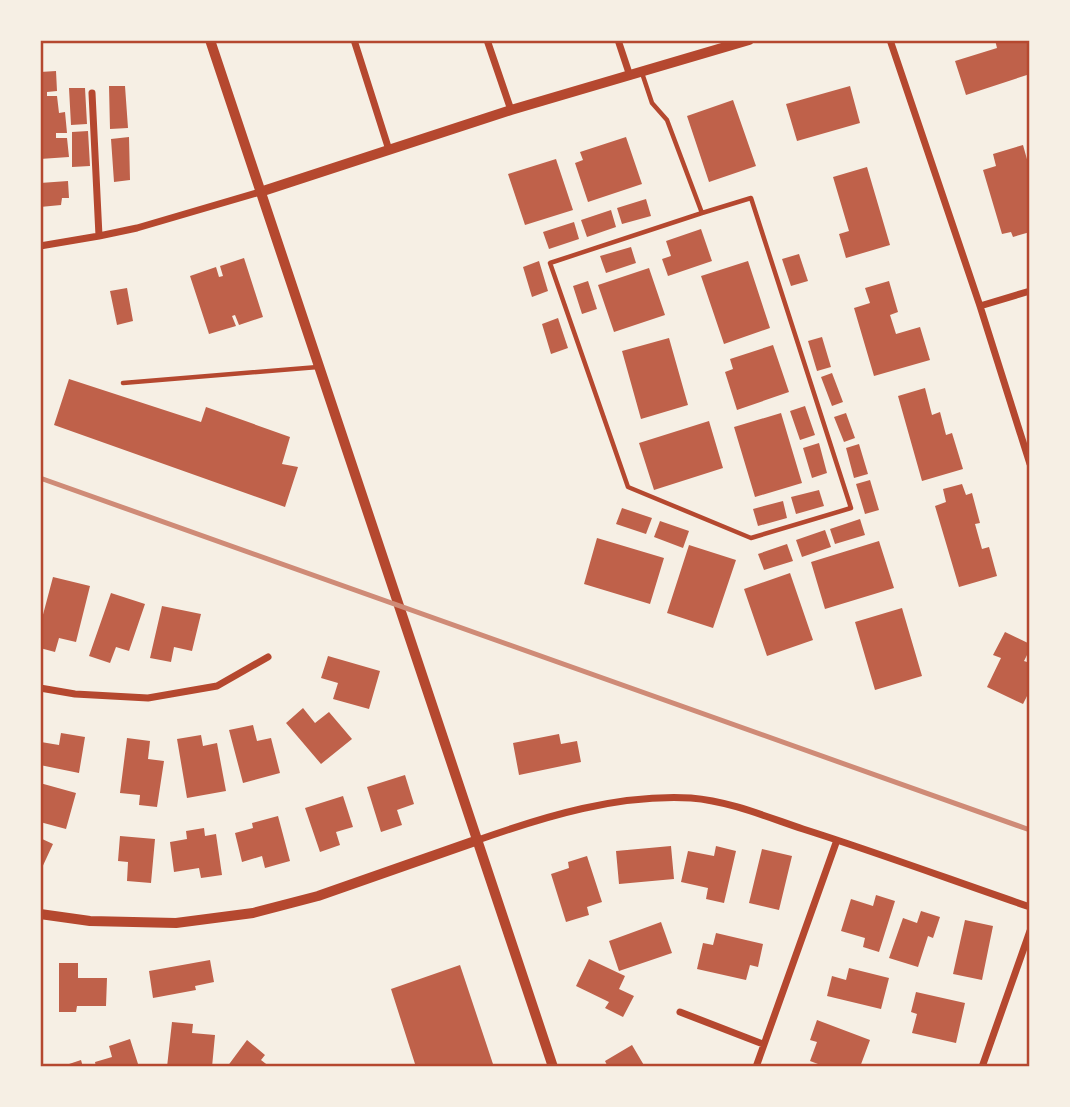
<svg xmlns="http://www.w3.org/2000/svg" width="1070" height="1107" font-family="'Open Sans',sans-serif">
<rect width="100%" height="100%" fill="#f6efe4"/>
<!-- building -->
<path fill="#bf614a" d="M995 40H1030V74L966 95 955 61 997 48Z
M56 71 57 91 47 92V96H57L59 113 65 112 67 133H56V138H67L69 157 40 159V72Z
M109 86H125L128 128 110 129Z
M850 86 860 123 797 141 786 104Z
M69 88H85L87 124 71 125Z
M733 100 756 166 709 182 687 116Z
M88 131 90 166 72 167V132Z
M129 137 130 180 114 182 111 139Z
M626 137 642 184 588 202 575 163 583 160 580 152Z
M1023 145 1030 170V232L1013 237 1011 232 1002 234 983 170 996 166 993 154Z
M556 159 573 210 525 225 508 174Z
M867 167 890 245 846 258 839 234 849 231 833 177Z
M68 181 69 198H62L61 205 40 207V183Z
M646 199 651 216 622 224 617 208Z
M611 210 616 227 587 237 581 220Z
M574 222 579 239 549 249 543 232Z
M701 229 712 261 668 276 662 259 671 256 666 241Z
M631 247 636 263 606 273 600 256Z
M799 254 808 281 791 286 782 259Z
M244 258 263 317 239 325 235 315 232 316 236 326 209 334 190 276 216 267 219 277 223 276 220 266Z
M539 261 548 291 532 297 523 267Z
M748 261 770 328 724 344 701 276Z
M649 268 665 315 614 332 598 285Z
M588 281 597 309 582 314 573 286Z
M889 281 898 312 890 315 896 334 920 327 930 360 874 376 854 308 870 303 865 288Z
M127 288 133 321 117 325 110 291Z
M558 318 568 348 551 354 542 324Z
M822 337 831 367 817 371 808 341Z
M669 338 688 405 641 419 622 351Z
M773 345 789 392 737 410 725 372 733 369 730 359Z
M832 373 843 402 832 406 821 377Z
M69 379 201 422 206 407 290 437 282 464 298 467 285 507 54 425Z
M925 388 932 415 940 412 946 435 952 433 963 469 922 481 898 396Z
M805 406 815 435 800 440 790 411Z
M781 413 802 483 755 497 734 427Z
M846 413 855 438 844 442 834 417Z
M709 421 723 468 654 490 639 443Z
M819 443 827 473 812 478 803 448Z
M859 444 868 474 854 478 846 448Z
M870 480 879 510 865 514 856 484Z
M962 484 966 495 972 493 980 523 975 524 982 549 989 547 997 576 959 587 935 506 946 502 943 489Z
M819 490 824 506 796 514 791 497Z
M783 501 787 518 758 526 753 509Z
M622 508 652 518 646 534 616 524Z
M860 519 865 535 835 544 830 529Z
M660 521 689 531 683 548 654 537Z
M825 530 831 547 802 557 796 540Z
M597 538 664 558 650 604 584 584Z
M879 541 894 588 825 609 811 562Z
M787 544 793 561 764 570 758 554Z
M689 545 736 560 713 628 667 613Z
M790 573 813 640 767 656 744 589Z
M53 577 90 586 76 642 59 638 55 652 40 648V626Z
M111 593 145 604 129 651 116 647 110 663 89 656Z
M162 606 201 614 192 651 174 647 171 662 150 658Z
M902 608 922 676 875 690 855 622Z
M1005 632 1030 644V649L1024 661 1030 663V690L1023 704 987 687 1001 658 993 655Z
M328 656 380 671 369 709 333 699 338 683 321 678Z
M303 708 315 723 329 712 352 739 321 764 286 723Z
M253 725 257 741 271 738 280 773 243 783 229 730Z
M61 733 85 737 79 773 40 765 41 742 59 745Z
M559 734 561 744 577 741 581 762 519 775 513 743Z
M201 735 203 746 217 743 226 791 187 798 177 739Z
M127 738 150 741 148 759 164 761 157 807 139 805 140 795 120 793Z
M405 775 414 804 397 810 402 825 381 832 367 787Z
M40 783 76 793 66 829 40 822Z
M343 796 353 827 336 832 340 845 320 852 305 808Z
M278 816 290 861 265 868 262 856 242 862 235 833 253 828 252 823Z
M204 828 205 836 216 834 222 875 201 878 199 868 174 872 170 842 187 839 186 831Z
M120 836 155 839 151 883 127 881 128 862 118 861Z
M40 838 53 844 40 872Z
M671 846 674 879 619 884 616 851Z
M716 846 736 851 724 903 706 899 708 888 681 882 688 851 714 856Z
M762 849 792 856 779 910 749 903Z
M587 856 602 902 587 907 589 915 566 922 551 874 569 868 568 862Z
M876 895 895 901 879 952 863 947 865 938 841 931 851 899 873 906Z
M921 911 940 917 933 938 928 936 918 967 889 958 903 918 917 923Z
M965 920 993 926 982 980 953 974Z
M661 922 672 953 619 971 609 941Z
M716 933 763 944 758 967 750 965 746 980 697 969 703 943 713 945Z
M589 959 625 976 619 989 634 996 623 1017 605 1008 609 1002 576 986Z
M210 960 214 982 195 986 196 990 153 998 149 971Z
M59 963H78V978H107L106 1006H77L76 1012H59Z
M460 965 494 1067H416L391 989Z
M849 968 889 978 881 1009 827 996 832 976 846 980Z
M916 992 965 1003 956 1043 912 1033 917 1014 911 1012Z
M817 1020 870 1040 860 1067H826L810 1061 817 1042 810 1040Z
M172 1022 193 1024 192 1033 215 1035 212 1067H167Z
M130 1039 139 1067H96L95 1062 112 1057 109 1046Z
M247 1040 265 1055 261 1060 270 1067H227Z
M632 1045 645 1067H608L605 1061Z
M81 1060 83 1067H64L63 1066Z"/>
<g fill="none" stroke-linecap="round" stroke-linejoin="round">
<!-- service -->
<path stroke="#b5482f" stroke-width="4.5" d="M642 73 652 103 667 120 702 213 751 198 851 508 751 538 628 487 550 263 702 213
M123 383 318 367"/>
<!-- minor -->
<path stroke="#b5482f" stroke-width="7" d="M354 40 389 150
M487 40 511 110
M618 40 630 76
M890 40 980 306 1030 464
M92 93 99 236
M40 246 99 236 137 228 260 192
M980 306 1030 291
M40 688 75 694 148 698 217 686 268 657
M478 840C546 816 618 794 691 798 729 801 767 817 803 829 879 853 954 881 1030 907
M680 1012 763 1044
M756 1067 837 840
M982 1067 1030 931"/>
<!-- tertiary -->
<path stroke="#b5482f" stroke-width="10" d="M210 40 553 1067
M260 192 511 110 749 40
M40 914 90 921 176 923 253 913 318 896 478 840"/>
<!-- rail -->
<path stroke="#cf8b77" stroke-width="5" d="M40 478 1030 830"/>
</g>
<!-- border -->
<rect width="1070" height="1107" fill="none" stroke="#f6efe4" stroke-width="84"/>
<rect x="42" y="42" width="986" height="1023" fill="none" stroke="#b5482f" stroke-width="2.5"/>
</svg>
